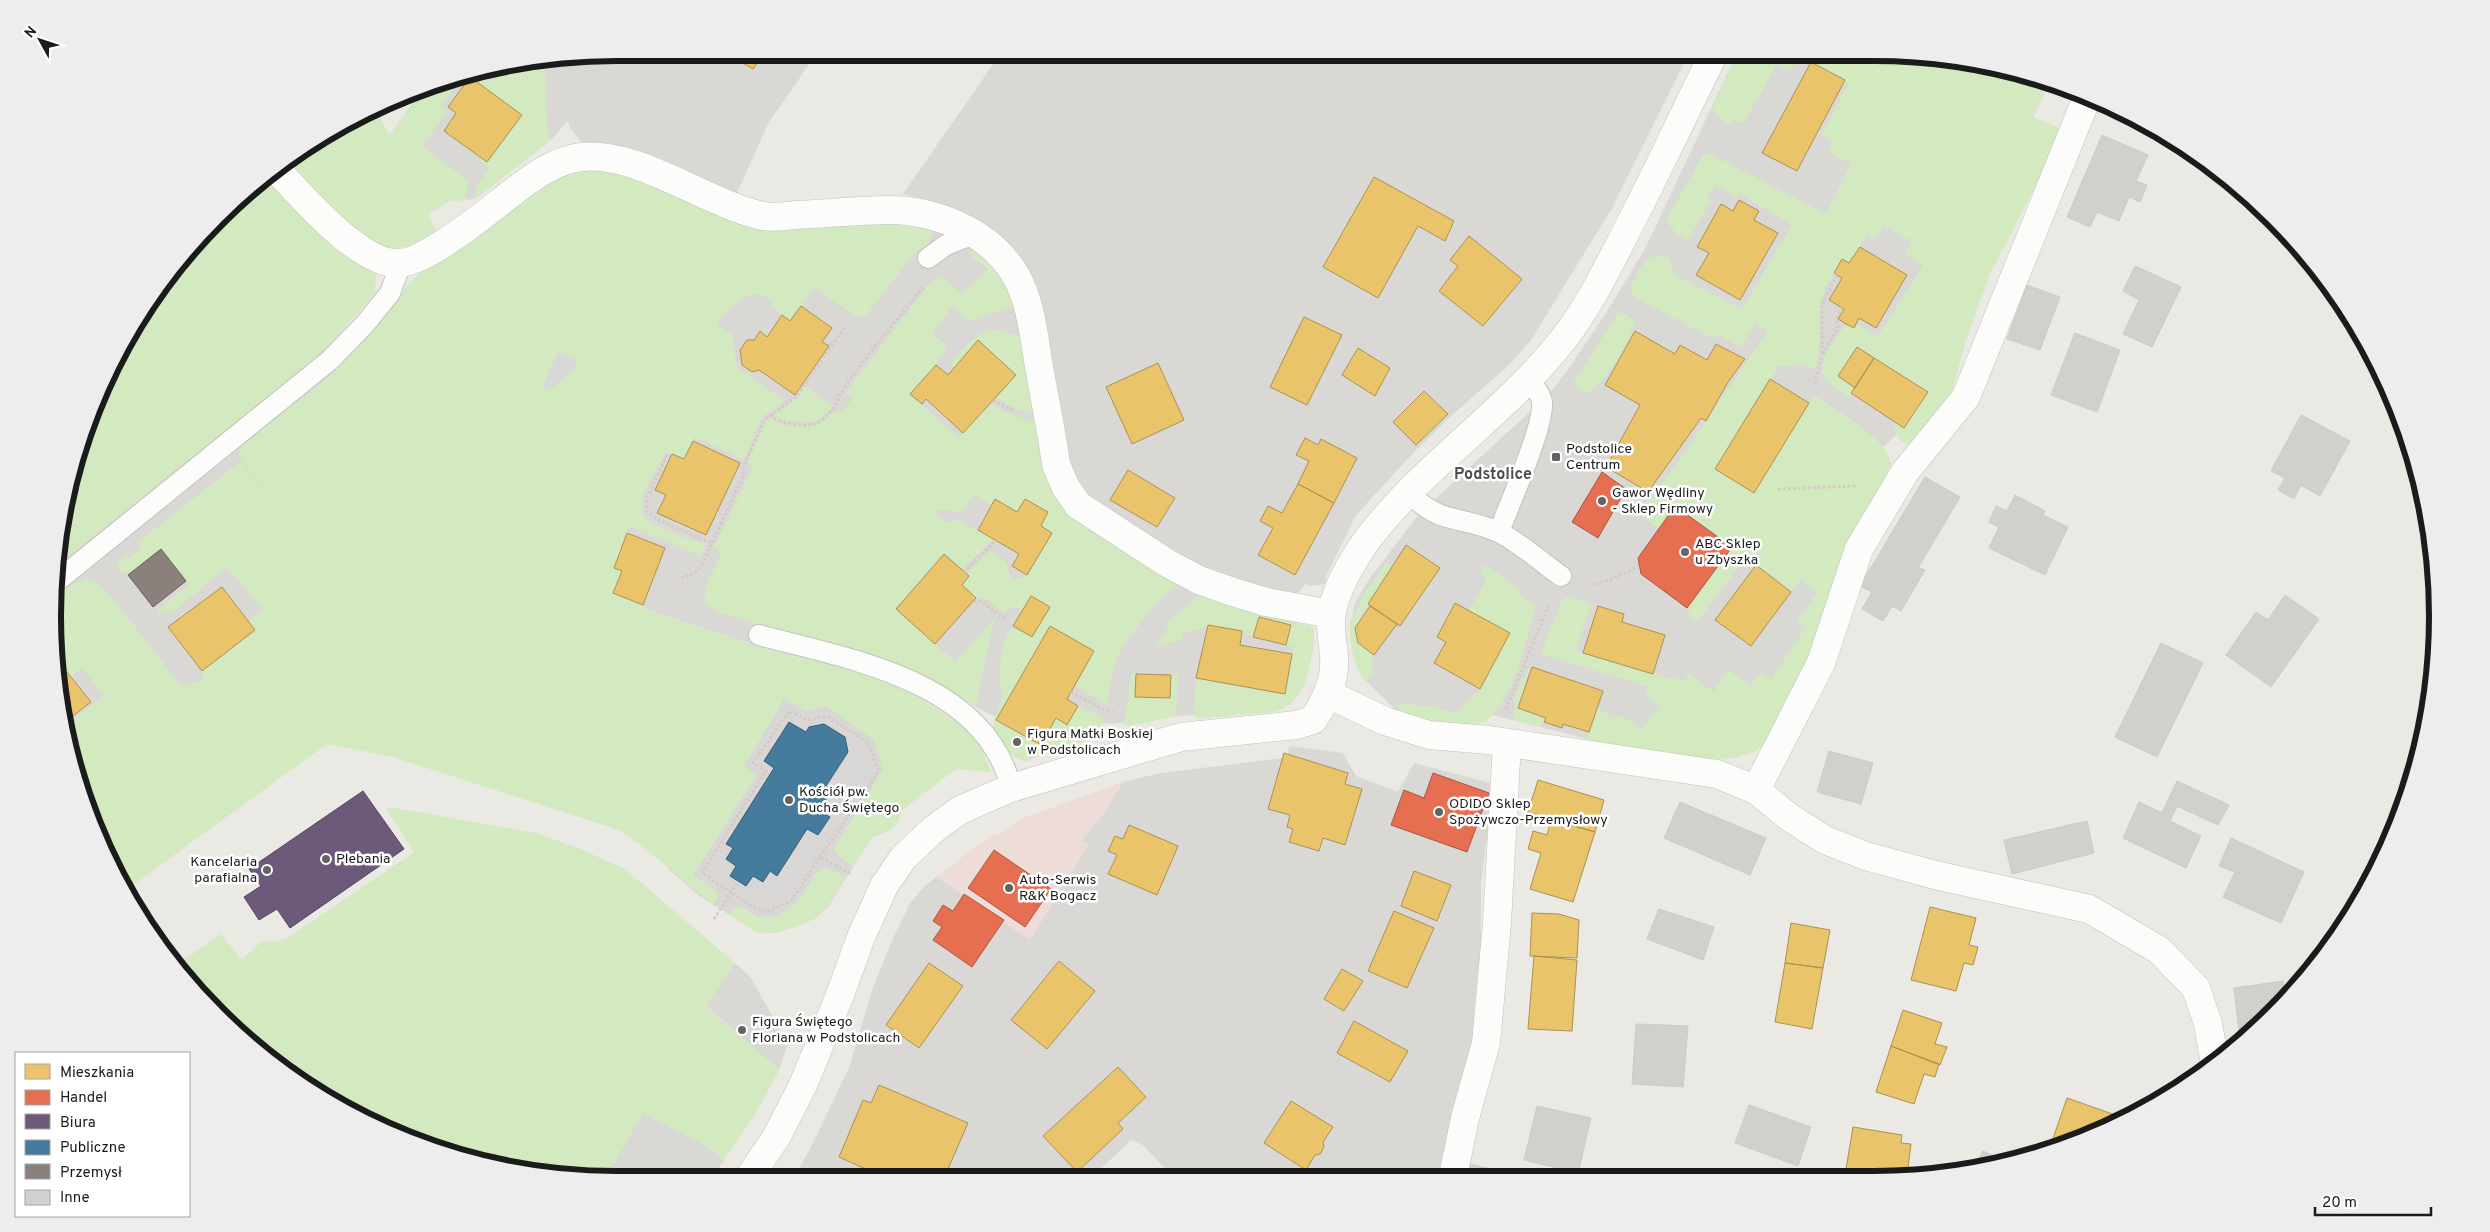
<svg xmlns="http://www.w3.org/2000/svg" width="2490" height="1232" font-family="Overpass,sans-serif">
<rect width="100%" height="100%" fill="#eae9e3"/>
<!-- residential -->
<path fill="#d9d8d5" d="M616 53H817L769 122 735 197 586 148 570 128 568 121 551 140 475 199 450 201 425 216 335 128 376 109 389 136 424 87 435 82 506 63Z
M1001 53H1689L1612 208 1531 340 1510 364 1450 417 1415 451 1367 503 1355 517 1326 576 1325 584 1311 586 1305 584 1294 598 1288 620 1314 628 1313 651 1305 679 1295 698 1278 711 1176 716 1127 726 1124 723 1100 724 1093 739 1051 749 1026 762 1011 754 1003 745 993 729 995 717 899 665 763 626 754 645 448 544 82 797 57 690 53 616 63 506 96 400 147 303 193 244 324 351 448 542 483 290 926 227 935 202 903 194Z
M1737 53H1874L1984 63 2049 83 2033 118 1928 392 1904 428 1873 456 1771 721 1587 739 1492 715 1484 722 1399 713 1361 676 1350 636 1354 605 1367 582 1419 514 1547 396 1565 374 1608 310 1645 249Z
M1289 746 1343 753 1356 776 1398 792 1414 763 1494 784 1481 883V988L1464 1099 1444 1176 1173 1177 1143 1145 1131 1140 1091 1178 793 1179 811 1147 849 1068 873 987 892 941 910 903 924 887 936 877 964 894 1089 845 1081 841 1101 817 1123 782 1161 773 1283 758 1288 754Z
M337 1068 643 1113 703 1144 724 1160 711 1179H616L506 1169 400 1136 311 1089Z"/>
<!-- commercial -->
<path fill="#eddcd7" d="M1123 782 1101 817 1081 841 1089 845 1030 940 936 877 994 833 996 836 1021 819Z"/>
<!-- religious -->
<path fill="#d8d7d5" d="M791 653 850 668 933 706 872 837 827 908 814 919 792 928 773 933 757 932 701 897 668 869 670 847Z"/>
<!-- grass -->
<path fill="#d3e9c0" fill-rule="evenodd" d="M1737 53H1874L1984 63 2049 83 2033 117 2062 129 2037 183 1989 276 1965 343 1951 397 1914 444C1903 446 1895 437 1894 427L1897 423 1905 428 1927 392 1857 347 1855 388 1849 398 1829 383 1822 373 1824 356 1846 324 1853 328 1856 324 1874 335 1880 333 1923 265 1905 254 1911 241 1884 226 1875 239 1867 235 1849 263 1842 259C1834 272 1822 291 1820 306 1818 328 1822 348 1815 369L1801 363 1793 366H1779L1715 469 1754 493 1813 395C1834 408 1888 439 1891 464L1863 523 1825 626 1769 740C1733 780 1634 750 1586 743L1596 709 1606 712 1612 717 1623 716 1642 730 1654 711 1660 712 1661 708 1646 695 1648 687 1541 654 1562 600 1570 596 1591 604 1576 651 1653 674 1685 681 1689 673 1713 692 1728 670 1751 685 1761 672 1771 679 1805 628 1797 622 1817 593 1801 580 1791 592 1746 557 1701 617 1696 621 1687 617 1690 611 1687 608 1732 547 1675 506 1659 529 1639 514 1676 465 1768 331 1756 322 1741 347 1719 335 1712 338 1639 300 1631 292V287C1641 269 1644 251 1668 257L1675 275 1742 309 1792 225 1739 193 1736 197 1716 185 1707 197 1711 201 1688 240 1676 233 1666 221 1704 153 1715 156 1826 214 1851 164 1828 152 1833 141 1822 135 1848 84 1798 59 1790 71 1777 64 1744 123 1734 120 1730 125 1721 120 1712 108Z
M545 60 547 126 551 140 475 199 477 185 489 169 480 160 513 112 462 76 441 105 447 111 422 147 468 180 466 200 450 201 428 214 438 235C425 241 412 247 398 248 359 249 309 189 281 163L335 128 376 109 389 136 424 87 435 83 506 63Z
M578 167 613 169 708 210 926 227 932 232 929 245 916 251 865 317 854 315 814 287 790 321 773 307 772 299 754 294C738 299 727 310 717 323L734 337 733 342 737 367 785 401 762 417 744 460 694 437 684 459 666 452C659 465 640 494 641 508 641 526 689 538 705 544L701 556 630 526 614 568 622 571 613 593 643 605 644 609 754 645 886 679 933 706 966 729 982 750 991 772 956 769 901 811C900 828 887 833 872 837L853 867 838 856 834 848 883 769 874 740 825 706 806 711 784 699 744 766 757 775 693 875 717 892 718 896 713 905 642 846 619 830 393 757 327 744 126 890 111 865 82 797 66 725 104 695 82 668 71 677 55 657 53 616 54 598 72 584 88 578 90 581 95 580 119 606 177 681 184 686 201 681 204 678 202 671 255 630 249 621 263 609 227 567 172 613 166 611 158 614 157 610 189 585 186 581 161 549 128 575 125 572 121 573 116 565 126 554 129 558 142 548 138 542 241 461 272 502 239 455V448L337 370 394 299 422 271 525 197ZM558 352 576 359V368C565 375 558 389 545 389L542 388Z
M267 174 371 266 376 273 375 293 324 351 58 565 63 506 96 400 147 303 193 244Z
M976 249 998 270 1017 305 969 321 952 306 932 334 948 346 935 366 910 394 959 438 991 404 1001 410 1031 422 1036 421 1045 458 1182 582C1164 590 1125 640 1117 659 1111 674 1110 690 1107 705L1075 685 1094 651 1050 626 997 720 1056 718 1067 724 1078 706 1104 718 1093 739 1031 757 1026 762C1013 758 1000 747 994 734 989 722 1001 710 1002 697 1002 689 999 682 1000 674 1000 658 1003 638 1013 626L1032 637 1050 607 1031 596 1022 611 1014 606 1003 613 985 598H976L962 585 969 577 966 574 989 551C1004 559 1007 559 1010 576L1014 579 1026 578 1052 533 1041 526 1048 512 1026 499 1017 512 992 506 974 494 962 513 940 509 935 513 946 522 957 520 994 539 961 570 944 554 896 609 955 662 994 619 976 706 899 665 720 613C716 611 709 608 707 604 699 592 716 567 721 555L718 549 714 547 753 466 747 462 765 422 770 418 780 423 814 426 831 414 844 411 852 399 846 394 855 380 931 282 940 276 963 294 988 269 967 253Z
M1619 311 1636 321C1626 344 1608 383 1586 393L1573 384Z
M997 330 1028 339 1037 413C1024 414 1007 405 996 397L1016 375 978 340 954 368 950 365C964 347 973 333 997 330Z
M805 386 833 406 818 421 813 423 782 420 775 417 774 414 796 398Z
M1387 562 1392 566 1355 628 1358 643 1374 655 1372 660 1373 675 1366 682C1352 666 1349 639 1350 619H1353L1362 597Z
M1485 565 1491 568 1519 589 1516 592 1534 605 1535 610C1526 638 1511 712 1482 722 1456 732 1424 720 1399 713L1398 704 1433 706 1455 713 1480 689 1510 633 1469 611 1486 580 1480 570Z
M1213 595 1314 628C1312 655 1310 701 1277 711 1268 713 1257 713 1247 714 1230 716 1213 718 1196 718L1194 708 1196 678 1292 654 1293 647 1286 645 1291 625 1259 617 1253 637C1227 624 1209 625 1182 633L1181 640 1156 647 1169 626 1166 623 1197 597Z
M1530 666 1518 708 1545 718 1541 727 1514 720 1515 694Z
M1132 673 1136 674 1135 697 1169 698 1171 675 1179 673 1176 716 1127 726 1124 723Z
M395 808 536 833 578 848 625 869 735 963 706 1007 779 1070 756 1113 724 1160 703 1144 643 1113 606 1178 506 1169 400 1136 347 1108 349 1106 343 1094 333 1101 303 1085 218 1015 175 966 221 934 242 960 262 941 276 942 289 937 414 852 386 809Z
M824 868 837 872 845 878 827 908 814 919 792 928 773 933 757 932 729 915 732 909 739 906 759 917H776L796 904 816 873Z"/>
<!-- parking -->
<path fill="#d8d8d5" d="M735 963 751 978 788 1044 779 1070 706 1006Z"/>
<!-- homes -->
<path fill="#e9c46a" stroke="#ab9152" d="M725 53H763L753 69Z
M1811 62 1845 80 1797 171 1762 153Z
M470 77 522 115 487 162 444 131 456 113 448 107Z
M1374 177 1454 221 1445 241 1418 226 1378 298 1323 267Z
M1739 200 1759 211 1754 220 1778 233 1740 300 1696 275 1709 253 1697 247 1721 204 1733 211Z
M1469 236 1522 279 1483 326 1439 291 1458 266 1450 260Z
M1860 247 1907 275 1876 328 1859 318 1854 328 1846 324 1838 319 1844 309 1829 300 1842 278 1834 273 1842 259 1849 263Z
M801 306 832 328 822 342 829 346 795 395 759 370 752 372 742 365 740 350 747 340H754L760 331 767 337 782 315 790 321Z
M1304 317 1342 335 1307 405 1270 387Z
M1635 331 1675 354 1680 345 1707 360 1716 344 1745 359 1728 382 1706 421 1701 418 1648 492 1606 467 1640 405 1605 385Z
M978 340 1016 375 963 433 926 399 922 404 910 394 936 365 948 375Z
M1857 347 1874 358 1855 388 1838 376Z
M1358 348 1390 368 1375 396 1342 375Z
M1874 358 1928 392 1904 428 1851 393Z
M1158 363 1184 420 1132 444 1106 387Z
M1770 379 1809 403 1754 493 1715 469Z
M1424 391 1448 414 1416 445 1393 422Z
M1305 438 1318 445 1321 439 1357 458 1334 503 1298 484 1309 461 1296 455Z
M693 441 740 463 706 535 657 513 666 495 655 490 672 454 684 459Z
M1128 470 1175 498 1157 527 1110 500Z
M1298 484 1334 503 1295 575 1258 555 1273 528 1260 521 1268 506 1282 513Z
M995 499 1017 512 1025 499 1048 512 1041 526 1052 533 1027 575 1012 566 1019 554 978 530Z
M627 533 665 548 643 605 613 593 622 571 614 568Z
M1406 545 1440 568 1400 626 1368 604Z
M944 554 969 576 962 585 976 598 935 644 896 609Z
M1756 565 1791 592 1751 646 1715 620Z
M222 587 255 630 202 671 168 627Z
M1031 596 1050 607 1032 637 1013 626Z
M1455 603 1510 633 1480 689 1434 663 1446 642 1437 637Z
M1370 606 1397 624 1374 655 1358 643 1355 628Z
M1598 606 1624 614 1622 622 1665 635 1653 674 1583 653Z
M1259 617 1291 625 1286 645 1253 637Z
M1208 625 1242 631 1240 645 1292 654 1285 694 1196 678Z
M1050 626 1094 651 1067 699 1078 706 1067 725 1056 718 1041 745 996 720Z
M55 657 91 702 65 722 57 690Z
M1532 667 1603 691 1589 732 1563 724 1562 728 1544 722 1546 718 1518 708Z
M1136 674 1171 675 1170 698 1135 697Z
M1284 753 1348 773 1345 784 1362 789 1345 845 1323 838 1319 851 1289 842 1293 829 1287 827 1290 815 1268 809Z
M1538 780 1604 800 1595 832 1528 812Z
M1551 820 1595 832 1573 902 1530 889 1541 853 1528 849 1533 831 1547 835Z
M1129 825 1178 846 1157 895 1108 874 1117 855 1108 851 1115 836 1123 839Z
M1414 871 1451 885 1437 921 1401 906Z
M1930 907 1976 918 1969 945 1978 947 1973 965 1964 963 1956 991 1911 980Z
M1394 911 1434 928 1407 988 1368 971Z
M1532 913 1559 914 1579 920 1577 958 1530 956Z
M1791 923 1830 930 1823 968 1785 963Z
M1534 956 1577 960 1572 1031 1528 1029Z
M1059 961 1095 991 1047 1049 1011 1020Z
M929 963 963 986 919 1048 886 1025Z
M1785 963 1823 968 1812 1029 1775 1022Z
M1342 969 1363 981 1344 1011 1324 999Z
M1903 1010 1942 1023 1935 1044 1947 1047 1940 1065 1891 1046Z
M1354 1021 1408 1051 1390 1082 1337 1053Z
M1891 1046 1939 1064 1935 1077 1924 1074 1914 1104 1876 1092Z
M1118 1067 1146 1097 1118 1123 1123 1129 1077 1172 1043 1136Z
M879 1085 968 1123 944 1178H927L905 1168 900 1178 888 1179 839 1157 863 1100 871 1103Z
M2067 1098 2121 1117 2120 1119 2090 1136 2050 1147Z
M1291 1101 1333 1127 1323 1142 1324 1147 1320 1154 1315 1155 1306 1170 1264 1143Z
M1853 1127 1902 1135 1901 1143 1911 1144 1907 1175H1845Z"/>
<!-- shops -->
<path fill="#e76f51" stroke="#aa5641" d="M1602 472 1626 489 1598 538 1572 522Z
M1675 506 1732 547 1687 608 1641 574 1638 558Z
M1433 773 1489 793 1467 852 1391 825 1404 790 1424 798Z
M994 850 1051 889 1025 927 968 888Z
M964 894 1004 920 972 967 933 940 942 927 933 921 943 905 953 911Z"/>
<!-- offices -->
<path fill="#6d597a" stroke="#54465e" d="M363 791 404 849 290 928 277 909 259 920 244 897 261 886 249 869Z"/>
<!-- public -->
<path fill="#457b9d" stroke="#385e76" d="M789 722 806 732 809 727 824 724 845 737 848 752 826 786 832 790 819 810 830 817 818 835 807 829 777 876 770 871 763 882 753 876 746 886 730 876 736 866 726 859 733 848 726 844 774 768 764 761Z"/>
<!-- industry -->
<path fill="#8a817c" stroke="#69625f" d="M161 549 186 581 153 607 128 575Z"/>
<!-- building -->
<path fill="#d2d0cc" stroke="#cdcac4" d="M2102 135 2148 155 2136 181 2147 185 2140 202 2129 197 2119 221 2097 212 2090 227 2067 217Z
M2135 266 2181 287 2152 347 2123 334 2139 300 2123 291Z
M2027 285 2060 297 2040 350 2007 339Z
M2075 333 2120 350 2097 412 2051 395Z
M2301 415 2350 441 2320 496 2301 485 2294 499 2278 490 2285 478 2271 471Z
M1925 477 1960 497 1918 568 1925 570 1901 611 1892 606 1883 621 1862 609 1872 592 1860 586Z
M2015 495 2045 511 2043 515 2068 527 2045 575 1989 548 1999 527 1989 522 1996 506 2007 511Z
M2285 595 2319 619 2271 687 2226 655 2256 612 2268 620Z
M2161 643 2203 663 2157 757 2115 737Z
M1829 751 1873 763 1861 804 1817 792Z
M2177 781 2229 805 2218 825 2177 806 2170 821 2201 836 2186 868 2123 838 2139 802 2162 813Z
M1680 802 1766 838 1750 875 1664 838Z
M2087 821 2094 853 2012 874 2004 840Z
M2231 838 2304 872 2281 923 2223 897 2235 872 2219 866Z
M1659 909 1714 927 1703 960 1647 939Z
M2283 981 2285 995 2240 1040 2234 988Z
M1636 1024 1688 1026 1683 1087 1632 1084Z
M1749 1105 1811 1127 1798 1166 1735 1143Z
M1537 1106 1591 1118 1578 1173 1524 1160Z
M1983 1151 2003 1160 1975 1167Z
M1470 1164 1512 1174V1176H1467Z"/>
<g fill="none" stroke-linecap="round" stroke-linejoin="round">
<defs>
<path id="service" d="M928 258 946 245 974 234
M1409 493C1442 526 1461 515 1498 532 1515 539 1544 564 1561 576
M1499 532C1509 504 1544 428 1542 402 1540 392 1535 387 1527 381
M56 582 330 360 365 324 390 293 401 263
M759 635C849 659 986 681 1011 788"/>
<path id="minor" d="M275 168C301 195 360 266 400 263 428 261 486 213 509 195 531 178 554 160 582 157 638 151 707 204 763 216 773 218 785 216 795 215 826 214 857 210 888 210 936 210 991 232 1016 276 1032 304 1034 340 1040 372 1045 402 1052 433 1056 464L1065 486 1078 505 1167 563 1199 580 1233 592 1266 602 1331 614
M1328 694 1385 721 1429 735 1489 740 1717 774 1756 790 1789 817 1825 840 1866 856 1935 875 2089 909 2159 950 2196 988 2208 1024 2215 1064
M1756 790 1821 663 1859 549 1905 472 1966 397 2088 95
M1453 1176 1465 1118 1486 1043 1497 923 1507 743"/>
<path id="tertiary" d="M748 1179 777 1136 803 1085 840 995 861 937 884 886 903 858 934 829 960 810 1011 788 1181 737 1296 725 1313 720C1326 701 1336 679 1334 656 1333 642 1329 627 1332 612 1336 589 1349 567 1362 547 1419 467 1506 414 1565 337 1591 303 1610 263 1629 226 1659 168 1686 110 1714 53"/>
</defs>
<!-- service casing -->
<use href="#service" stroke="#c2c2bf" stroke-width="22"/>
<!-- minor casing -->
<use href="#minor" stroke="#c2c2bf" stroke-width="29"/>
<!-- tertiary casing -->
<use href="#tertiary" stroke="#c2c2bf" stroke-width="29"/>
<!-- path -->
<path stroke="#d6c8c3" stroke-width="3" stroke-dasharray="2.5 2.5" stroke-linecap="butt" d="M1837 275 1822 304V355L1838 328 1836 319 1842 308
M1815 384 1822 355
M993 401 1013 410
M771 414C779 425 810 429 821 421 833 412 837 400 845 387 868 353 897 320 923 287
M667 455 647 498 646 510 658 520 712 543
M1778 489 1856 486
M964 572 996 540
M681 578 696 572 703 563 742 479 745 463 765 420 795 398 844 328
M1591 585 1610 580 1639 566
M974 601H982L1000 616 1006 619
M1071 692 1106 711 1114 712
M1506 709 1549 604
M820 857 879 771 867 742 827 716 807 720 789 711 753 763 766 771 702 873 753 907 767 912 792 900 820 857 852 874
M714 919 738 881"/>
<!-- service -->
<use href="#service" stroke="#fcfcfb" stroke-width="20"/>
<!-- minor -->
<use href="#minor" stroke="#fcfcfb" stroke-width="28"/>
<!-- tertiary -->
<use href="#tertiary" stroke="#fcfcfb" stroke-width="28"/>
</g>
<!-- markers -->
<g fill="#636361" stroke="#fff" stroke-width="2">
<rect x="1551" y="452" width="10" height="10" rx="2.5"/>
<circle cx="1602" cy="501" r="5"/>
<circle cx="1685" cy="552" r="5"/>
<circle cx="1017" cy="742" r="5"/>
<circle cx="789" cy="800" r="5"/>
<circle cx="1439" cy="812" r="5"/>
<circle cx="326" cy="859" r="5"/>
<circle cx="267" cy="870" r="5"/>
<circle cx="1009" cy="888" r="5"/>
<circle cx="742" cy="1030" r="5"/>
</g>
<g text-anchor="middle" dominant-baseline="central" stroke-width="5" stroke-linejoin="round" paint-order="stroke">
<!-- poi labels -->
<g font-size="14" fill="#1b1b1b" stroke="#fff" text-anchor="start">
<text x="1566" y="449">Podstolice<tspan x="1566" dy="16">Centrum</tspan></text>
<text x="1612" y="493">Gawor Wędliny<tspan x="1612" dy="16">- Sklep Firmowy</tspan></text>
<text x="1695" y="544">ABC Sklep<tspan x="1695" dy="16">u Zbyszka</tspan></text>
<text x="1027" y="734">Figura Matki Boskiej<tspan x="1027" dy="16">w Podstolicach</tspan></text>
<text x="799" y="792">Kościół pw.<tspan x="799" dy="16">Ducha Świętego</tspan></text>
<text x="1449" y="804">ODIDO Sklep<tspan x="1449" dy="16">Spożywczo-Przemysłowy</tspan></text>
<text x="336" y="859">Plebania</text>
<text x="257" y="862" text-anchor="end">Kancelaria<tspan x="257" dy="16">parafialna</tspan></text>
<text x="1019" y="880">Auto-Serwis<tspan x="1019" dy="16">R&amp;K Bogacz</tspan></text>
<text x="752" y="1022">Figura Świętego<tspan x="752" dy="16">Floriana w Podstolicach</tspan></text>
</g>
<!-- quarter labels -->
<g font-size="16" font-weight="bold" fill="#4e4e4e" stroke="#fff">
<text x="1493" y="475">Podstolice</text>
</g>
</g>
<!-- crop -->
<path d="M0 0H2490V1232H0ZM616 61H1874A555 555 0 0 1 2429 616V616A555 555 0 0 1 1874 1171H616A555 555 0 0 1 61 616V616A555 555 0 0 1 616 61Z" fill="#ededed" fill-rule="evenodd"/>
<path fill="none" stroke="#1b1b1b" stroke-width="6" d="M616 61H1874A555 555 0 0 1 2429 616V616A555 555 0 0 1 1874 1171H616A555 555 0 0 1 61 616V616A555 555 0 0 1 616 61Z"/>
<!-- legend -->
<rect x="15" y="1052" width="175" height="165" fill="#ffffff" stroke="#a4a4a4"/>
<rect x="25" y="1064" width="25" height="15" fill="#e9c46a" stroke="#a4a4a4"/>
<text x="60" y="1077" font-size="15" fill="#1b1b1b">Mieszkania</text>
<rect x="25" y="1090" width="25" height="15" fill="#e76f51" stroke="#a4a4a4"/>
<text x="60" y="1102" font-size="15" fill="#1b1b1b">Handel</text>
<rect x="25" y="1114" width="25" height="15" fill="#6d597a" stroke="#a4a4a4"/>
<text x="60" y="1127" font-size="15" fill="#1b1b1b">Biura</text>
<rect x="25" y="1140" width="25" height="15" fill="#457b9d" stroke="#a4a4a4"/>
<text x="60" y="1152" font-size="15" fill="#1b1b1b">Publiczne</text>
<rect x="25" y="1164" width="25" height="15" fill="#8a817c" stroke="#a4a4a4"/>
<text x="60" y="1177" font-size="15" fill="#1b1b1b">Przemysł</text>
<rect x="25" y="1190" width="25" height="15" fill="#d2d0cc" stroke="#a4a4a4"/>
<text x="60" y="1202" font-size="15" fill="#1b1b1b">Inne</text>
<!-- north arrow -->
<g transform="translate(40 40) rotate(310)" stroke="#ffffff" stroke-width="4" paint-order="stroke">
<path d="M0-4L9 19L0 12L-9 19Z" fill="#1b1b1b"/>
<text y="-8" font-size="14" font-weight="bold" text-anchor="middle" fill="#1b1b1b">N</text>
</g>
<!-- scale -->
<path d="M2315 1207v8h116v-8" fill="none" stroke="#1b1b1b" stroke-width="2.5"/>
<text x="2322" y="1207" font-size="15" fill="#1b1b1b" stroke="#ffffff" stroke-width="4" paint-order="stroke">20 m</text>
</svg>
